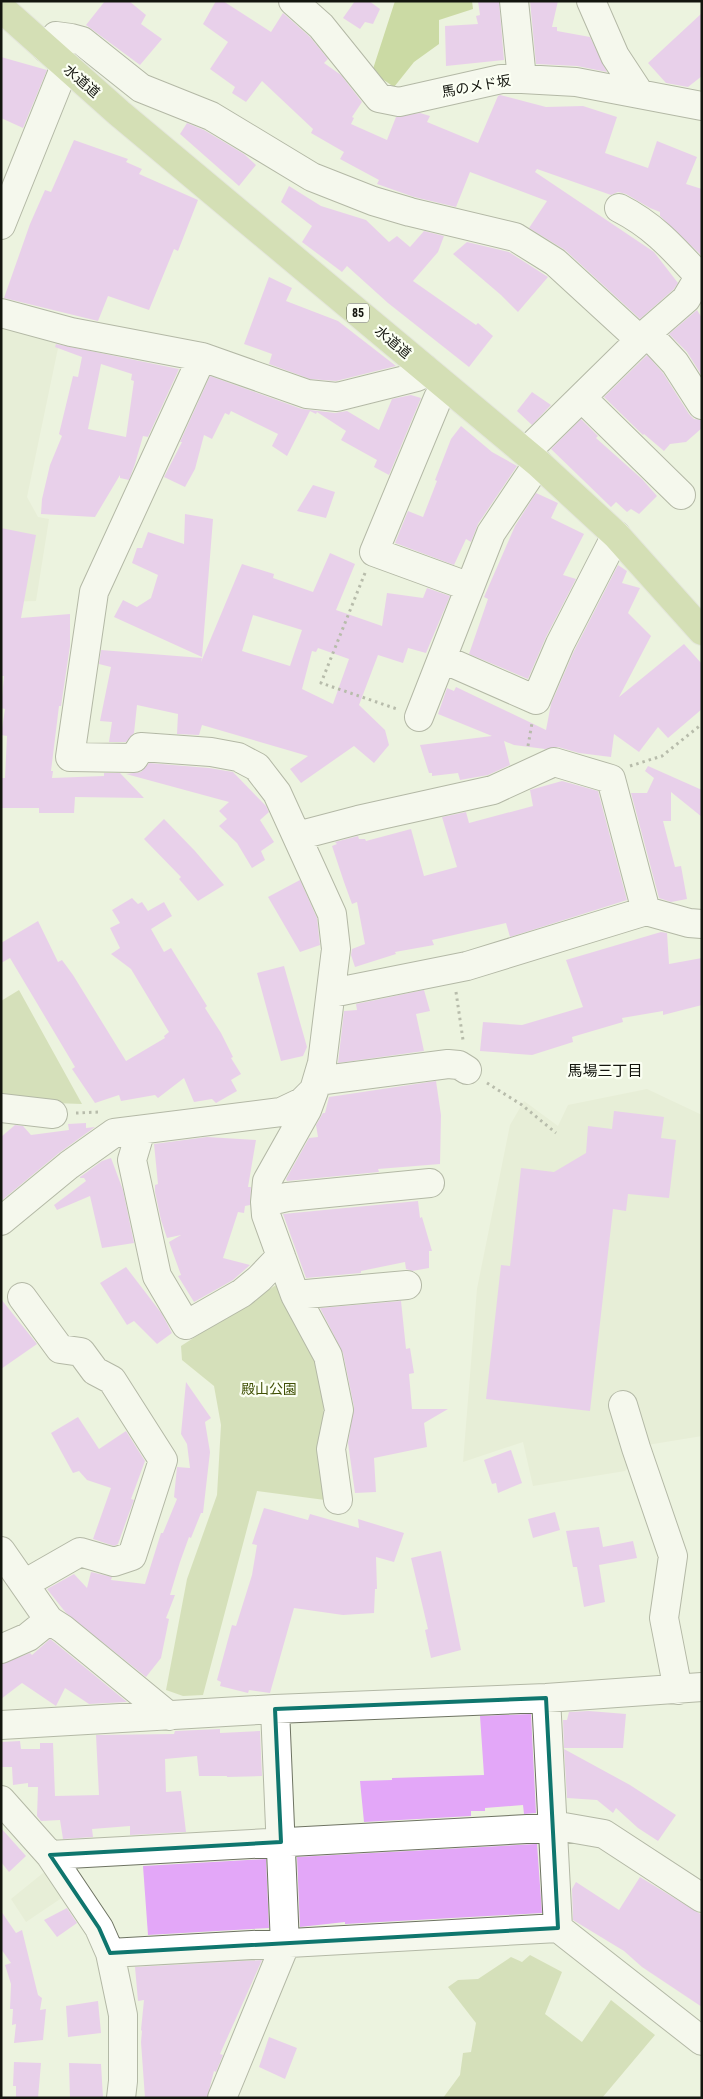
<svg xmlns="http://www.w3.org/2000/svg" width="703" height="2099" font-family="'Roboto Condensed','Noto Sans JP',sans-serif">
<rect width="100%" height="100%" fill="#ecf3df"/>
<!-- built -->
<path fill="#e0e9ce" d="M1 326 56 339 58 348 27 497 38 517 49 519 36 601 1 602Z
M647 1089 702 1115V1436L647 1445 625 1471 533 1486 523 1442 463 1462 477 1289 510 1125 524 1101 558 1126 568 1105Z
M48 1869 66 1895 26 1922 11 1899Z"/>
<!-- green -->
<path fill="#b9cb8e" d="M19 990 82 1104 53 1103 1 1096V1001Z
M276 1285 323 1373 324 1431 317 1444 325 1500 257 1491 203 1695 183 1696 166 1690 187 1579 217 1495 221 1425 214 1386 182 1360 181 1346Z
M530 1955 562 1972 545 2014 582 2042 611 2000 655 2035 602 2098H443L460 2075 463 2053 471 2052 476 2023 448 1987 458 1980 478 1979 511 1957 522 1962Z"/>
<!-- forest -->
<path fill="#a3bd5d" d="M395 1H472L473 9 439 20V44L414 62 394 87 372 72Z"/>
<!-- building -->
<path fill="#e3a7f8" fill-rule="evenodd" d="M105 1H129L146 15 141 24 162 39 140 65 86 25Z
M216 1H223L271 32 283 13 310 37 328 59 324 63 341 75 362 102 352 117 354 118 351 124 387 140 396 117 420 113 430 116 427 122 478 143 498 96 500 95 546 107 583 106 617 117 605 153 648 168 657 141 697 157 686 184 702 189V256L660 216V212L650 208 626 194 618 192 611 195 537 169 535 172 654 252 678 283 674 289 640 319 565 250 529 228 547 201 470 172 456 207 414 197 377 184 379 180 340 159 344 152 311 133 313 129 262 81 246 102 232 93 235 87 210 69 228 42 203 24Z
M355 1H369L380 9 373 24 365 22 360 29 343 18Z
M478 1H499L504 60 446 66 445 26 478 24 476 16 480 15Z
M530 1H558L552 27H557V31L590 37 607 72 577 66 536 64Z
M702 13V76L688 87 666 83 648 63Z
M1 57 47 70 23 128 1 118Z
M187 123 204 130 244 154 256 165 239 186 180 134Z
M74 140 128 159 126 162 142 169 139 174 198 200 178 251 174 249 149 310 108 296 98 321 4 298 30 224 45 190 51 192Z
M289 186 321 206 366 220 389 242 397 236 410 247 424 231 444 236 438 252 413 281 476 325 478 323 493 336 469 367 388 303 347 266 342 272 302 242 312 226 281 202Z
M467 242 509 252 548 277 518 312 501 295 453 254Z
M269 277 292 288 286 301 338 321 396 366 336 381 310 379 269 364 272 354 244 344Z
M697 310 702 318V376L687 352 669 334Z
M56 344 179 369 148 437 143 436 135 464 129 480 120 478V475L95 517 41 514 42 499 50 465 62 436 59 434 73 376 78 377 82 357 55 347ZM101 364 132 374 131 380 134 381 126 437 88 429Z
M647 355 663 373 689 414 694 419 702 420V428L686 442 670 444 664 451 644 434 643 435 604 397Z
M210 376 302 409 335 413 347 411 379 430 392 399 411 395 421 398 389 475 374 467 377 460 341 440 346 431 317 412 316 414 310 411 287 456 272 446 278 434 231 411 229 415 225 413 212 439 204 435 195 469 185 487 164 477 182 442H180Z
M532 392 551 405 532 425 517 411Z
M581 419 598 436 596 438 642 479 657 496 639 514 631 509 627 512 616 502 611 507 551 449Z
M461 426 492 452 517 466 478 524 471 542 466 539 454 565 395 543 408 511 423 517 437 481 435 480 451 439Z
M313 485 335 492 326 518 297 511Z
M536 493 558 503 551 518 584 534 563 575 576 579 546 637 528 679 469 654 488 599 484 597 515 526Z
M185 514 213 519 202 657 114 617 123 600 137 607 151 598 158 575 132 563 137 548H142L148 532 184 544Z
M1 528 36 535 21 618 70 614V646L61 706H59L51 771H53L52 778 104 776V773H120L144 798 75 797 74 813H39V808H2V778H5L7 736 1 735 5 709 1 708 4 676H1Z
M330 553 355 564 336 610 382 626 387 593 423 598 427 588 450 596 426 653 408 648 403 663 378 655 359 705 385 730 389 745 374 763 354 746 301 783 290 769 308 756 202 725 199 735 177 734 178 714 137 705 134 733 126 742H109L112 722 100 721 111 667 99 664 101 650 202 658 201 662 242 564 274 574 273 578 313 592ZM253 615 302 630 290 666 242 651ZM318 648 349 659 333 704 302 689 312 651 316 652Z
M618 565 627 571 622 583 640 588 628 613 651 636 619 697 684 644 702 664V709L668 738 658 727 639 752 614 734 611 757 579 753 558 747 545 749 514 745 504 741 510 765 488 775 460 780 458 773 432 776V773H429L420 745 492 736 438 714 447 688 454 691 456 687 546 730 551 704 574 651Z
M149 763 209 768 233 772 266 806 269 812 260 820 274 842 261 851 265 860 252 868 237 843 219 826 227 819 219 811 229 802 126 774 141 772Z
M648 766 702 790V817L671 792V821H663L675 867 681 866 687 899 671 902 659 898 631 793H647L654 778 645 771Z
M562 781 598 791 627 900 510 937 506 923 432 940 434 945 395 952 396 954 355 967 351 955 352 949 365 944 357 902 352 904 344 882 332 846 337 844 335 842 358 836 359 839H365L366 841 411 829 424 876 457 867 442 817 466 812 469 823 533 806 530 790Z
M164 819 195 851 224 885 198 901 179 879 181 877 144 839Z
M300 880 317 918 320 945 300 952 268 897Z
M132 898 138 904 142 902 148 911 164 902 172 916 151 929 164 952 171 948 207 1006 205 1008 221 1033 233 1057 231 1058 241 1074 231 1080 237 1091 216 1103 212 1099 194 1102 184 1078 158 1098 155 1095 121 1101 119 1095 95 1103 72 1069 75 1067 10 958 1 963V943L38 921 58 962 62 960 73 975 126 1061 165 1038 164 1036 169 1032 131 969 111 954 120 948 110 928 120 923 112 910Z
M661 932 667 933 669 964 702 958V1005L663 1015V1011L622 1018 623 1022 572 1037 573 1042 532 1055 480 1051 483 1022 522 1025 583 1007 566 960Z
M284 966 307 1047 303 1056 281 1061 257 973Z
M424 990 430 1011 416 1014 424 1051 338 1063 344 1011 357 1010 356 1004Z
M436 1081 441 1115 440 1164 378 1169 379 1172 287 1181 286 1179 309 1138 318 1137 316 1125 323 1113H325L329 1097Z
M614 1111 664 1117 661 1138 676 1140 669 1198 628 1194 626 1211 613 1209 590 1411 486 1399 501 1265 510 1266 521 1168 554 1172 586 1153 588 1126 612 1129Z
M86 1123V1128L95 1127 59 1153 1 1201V1137L15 1125 23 1126 31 1135 69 1130 68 1124Z
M207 1137 256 1140 248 1187H251L250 1205 245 1206 244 1213 238 1212 223 1258 250 1265 233 1280 194 1302 178 1276 181 1275 169 1242 181 1235 167 1238 161 1220 155 1192V1185L158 1184 154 1144Z
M111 1158 123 1190 134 1243 102 1248 90 1196 57 1210 54 1205 86 1181 84 1178H80V1177L102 1161Z
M418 1201 420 1218 422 1217 432 1251H429V1268L412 1271 406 1269 405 1262 361 1271V1273L306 1278 283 1214Z
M126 1267 162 1314 172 1333 157 1344 134 1321 127 1325 100 1283Z
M1 1299 37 1344 1 1369Z
M401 1301 406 1349 410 1348 414 1373 409 1374 412 1409H448L424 1423 427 1447 374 1458 376 1492 355 1493 348 1443 354 1407 343 1353 320 1308Z
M186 1382 211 1418 205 1422 210 1452 203 1513H201L191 1538 189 1537 180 1562 170 1595H175L166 1618 169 1619 161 1658 146 1677 66 1613 47 1589 74 1574 87 1588 91 1572 112 1577 111 1580 145 1584 161 1533H163L177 1499 174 1497 177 1467 190 1468 187 1444 181 1434Z
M78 1417 99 1449 126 1431 145 1461 131 1499 134 1500 128 1516 118 1544 114 1546 93 1539 111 1488 87 1480 79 1471 73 1473 51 1433Z
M511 1450 522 1483 498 1493 496 1483 492 1484 484 1460Z
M264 1508 308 1520 310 1514 359 1528 358 1519 404 1533 394 1562 376 1557 377 1589H375L374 1613 343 1615 294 1608 270 1693 249 1690 248 1693 220 1686 221 1682 217 1680 232 1625 236 1626 252 1575 257 1545 252 1544Z
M555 1512 560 1530 533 1538 528 1519Z
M599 1527 603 1547 633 1541 637 1558 599 1565 605 1602 584 1607 577 1567H573L566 1531Z
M441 1551 461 1650 431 1658 425 1630 428 1629 411 1558Z
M50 1639 54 1642 127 1702 89 1704 65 1688 56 1706 22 1683 1 1699V1664L30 1653 32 1655Z
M589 1711 626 1714 623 1748H564L563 1720H567L569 1712Z
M531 1714 536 1813 524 1814 523 1805 485 1808V1811H471V1816L364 1822 360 1781 392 1780V1778L484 1775 480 1716Z
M220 1729V1733L260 1731 262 1776 227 1777V1776H199L197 1756 165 1759 166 1792 181 1791 186 1832 130 1835V1826L92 1829 93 1837 63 1839 60 1820 41 1821 37 1816 38 1787H28V1783L13 1785 12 1767H1V1742L20 1741 21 1749H40V1743H53L55 1796 99 1795 96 1735 174 1734 175 1731Z
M564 1749 630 1785 676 1815 658 1841 638 1828 616 1808 613 1813 597 1800 567 1798Z
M1 1828 26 1856 9 1872 1 1862Z
M537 1844 542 1913 345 1924V1922L300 1927 297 1857Z
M266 1859 269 1928 148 1935 143 1866Z
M640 1877 702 1915V2007L642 1967 624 1951 573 1920 572 1889 576 1882 619 1910Z
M67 1908 77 1923 57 1937 44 1920Z
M1 1911 16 1933 22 1930 38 1995 42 1998 40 2010 46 2009 43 2040 14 2043 16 2024 12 2025 13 2009H10L11 1984 5 1965 11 1963 1 1949Z
M262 1960 220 2054 223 2055 216 2072 214 2071 207 2098H145L141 2042 142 2031 141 2030 144 2000 138 2001 135 1967Z
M98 2001 101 2033 68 2037 66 2006Z
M269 2037 297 2048 285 2079 259 2067Z
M14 2062 41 2063 38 2098H16V2086H13Z
M69 2063 101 2064 103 2098H70Z"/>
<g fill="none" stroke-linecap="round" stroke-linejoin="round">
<defs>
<path id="minor" d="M293 1 321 26 379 98 399 102 501 79H522L576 82 702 106
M514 1 522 79
M591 1 615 56 640 94
M46 48 56 36 71 38 82 41 141 88 211 116 312 177 373 201 410 212 515 237 555 262 640 340
M619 208C654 226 672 247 698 275
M1 225 65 66
M1 313 71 332 202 357 307 394 337 397 417 377 425 369
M647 333 675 363 702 405
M446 388 438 398 374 552 470 587
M582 398 681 495
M526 452 647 333 686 299 702 272
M443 659 536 700 560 644 616 535
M419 717 491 533 538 463
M297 836 358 820 493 790 554 762 611 779 646 911
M332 993 467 966 646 911 689 923 702 924
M317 1081 448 1064 459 1065 467 1070
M314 1091 307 1110 267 1181 265 1202 266 1215 295 1295 407 1285
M1 1108 53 1114
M141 1130 132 1160 157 1276 186 1325 242 1293 259 1279 281 1256
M265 1202 287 1197 430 1183
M1 1221 69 1165 114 1133 281 1112 302 1102 314 1090 322 1063 336 949 332 914 277 793 257 767 238 757 211 752 141 747 134 758 70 757 94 592 202 357
M295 1295 328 1356 339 1410 331 1449 338 1500
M22 1297 60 1349 81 1352 95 1371 112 1380 163 1460 132 1556 114 1562 80 1552 24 1584
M623 1405 636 1448 673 1556 664 1618 678 1690
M1 1551 49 1620 28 1637 1 1649
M49 1620 63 1629 169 1716
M546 1698 558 1928
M1 1725 275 1709 546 1698 702 1687
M1 1800 50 1855 99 1928 110 1953 123 2015V2081L121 2098
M50 1855 564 1827 604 1834 702 1898
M110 1953 558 1928 702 2041
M222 2098 285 1945 275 1709"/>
<path id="major" d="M1 8 119 113 538 463 616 535 702 631"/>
</defs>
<!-- minor casing -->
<use href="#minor" stroke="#6e7362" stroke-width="30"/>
<!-- major casing -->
<use href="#major" stroke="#d9dad8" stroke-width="30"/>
<!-- path -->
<path stroke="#777b6e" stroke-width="3" stroke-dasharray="2.5 4" stroke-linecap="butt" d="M365 573 321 683 397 709
M528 746 532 723
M630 766 662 756 702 724
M456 992 463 1040
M487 1083 522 1105 556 1133
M76 1113 100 1112"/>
<!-- minor -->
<use href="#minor" stroke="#fff" stroke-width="28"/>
<!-- major -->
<use href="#major" stroke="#b7c783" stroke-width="28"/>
</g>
<!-- marked area -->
<path d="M0 0H703V2099H0ZM546 1698 558 1928 110 1953 99 1928 50 1855 281 1842 275 1709Z" fill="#ecf3df" fill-opacity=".55" fill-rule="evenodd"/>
<path fill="none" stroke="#0f766e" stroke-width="4" stroke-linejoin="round" d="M546 1698 558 1928 110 1953 99 1928 50 1855 281 1842 275 1709Z"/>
<g text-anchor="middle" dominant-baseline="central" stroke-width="4.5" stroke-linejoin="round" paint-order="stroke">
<!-- shield labels -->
<rect fill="#fbfff3" stroke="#595b53" stroke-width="1" x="347" y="303.5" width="22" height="19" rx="4"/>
<g font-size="12" font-weight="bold" fill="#13150e">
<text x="358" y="313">85</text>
</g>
<!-- street labels -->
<g font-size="14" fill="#13150e" stroke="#fbfff3">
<text transform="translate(82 81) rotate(41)">水道道</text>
<text transform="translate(476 86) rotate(-10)">馬のメド坂</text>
<text transform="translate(393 342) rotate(40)">水道道</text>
</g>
<!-- park labels -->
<g font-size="14" fill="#3f4f04" stroke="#fbfff3">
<text x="269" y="1389">殿山公園</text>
</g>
<!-- neighbourhood labels -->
<g font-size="15" fill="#13150e" stroke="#fbfff3">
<text x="605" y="1071">馬場三丁目</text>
</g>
</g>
<!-- border -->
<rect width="703" height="2099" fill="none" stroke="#13150e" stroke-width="5"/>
</svg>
